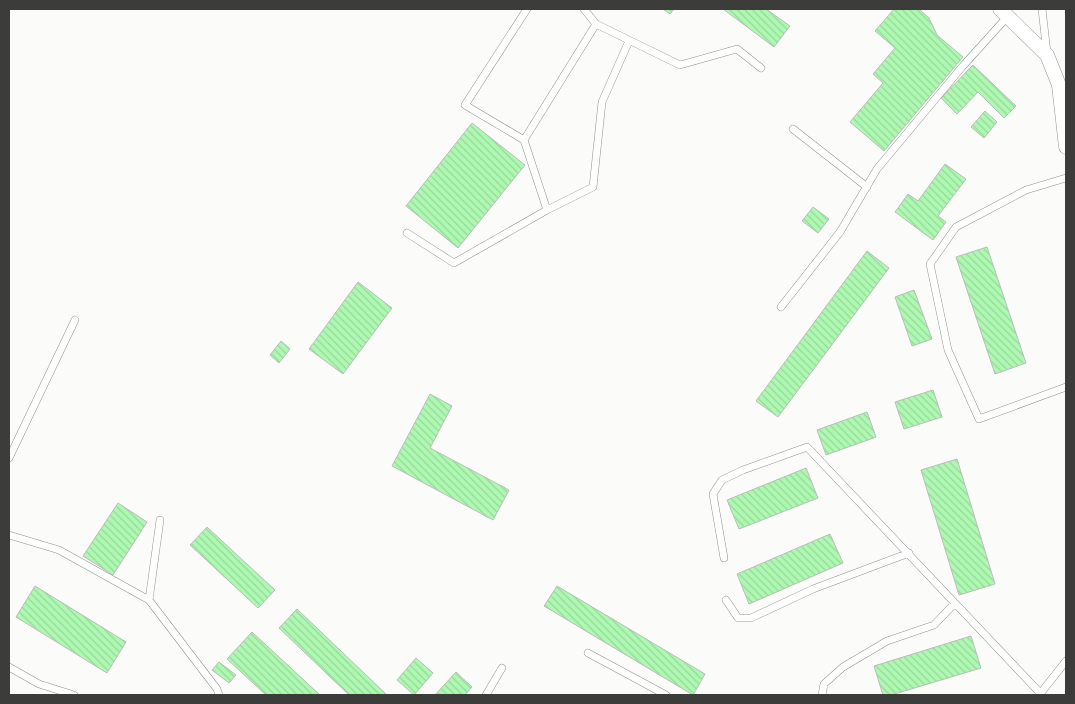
<svg xmlns="http://www.w3.org/2000/svg" width="1075" height="704" font-family="Arial,sans-serif">
<defs>
<pattern id="building-back-hatch" width="6" height="6" patternUnits="userSpaceOnUse" patternTransform="scale(1.25)"><rect width="6" height="6" fill="#aef9b2"/><path d="M-1 5l2 2M0 0l6 6M5-1l2 2" fill="none" stroke="#97d69a"/></pattern>
</defs>
<rect width="100%" height="100%" fill="#fbfcf9"/>
<!-- building -->
<path fill="url(#building-back-hatch)" stroke="#babcba" d="M663 9H674L670 14Z
M723 9H766L790 26 774 47Z
M894 9H919L929 18 937 35 963 57 884 151 850 122 883 83 873 74 895 48 875 31Z
M973 65 1016 106 1004 118 978 92 957 114 941 98Z
M985 111 997 122 984 138 971 127Z
M472 123 525 165 458 248 406 206Z
M945 164 966 179 938 216 946 222 933 240 895 212 908 194 918 201Z
M813 207 829 219 818 233 802 221Z
M987 247 1026 363 995 374 956 257Z
M867 251 889 268 778 417 756 401Z
M358 282 392 308 343 374 309 349Z
M914 290 932 339 912 346 895 297Z
M281 341 290 349 279 363 270 355Z
M933 390 942 417 904 429 895 402Z
M430 394 452 406 430 448 509 490 493 520 392 466Z
M867 412 876 437 826 455 817 430Z
M957 459 995 584 959 595 921 470Z
M806 468 818 498 739 529 727 500Z
M118 503 147 522 113 575 83 556Z
M207 527 275 590 258 608 190 545Z
M830 534 843 563 749 604 737 574Z
M35 586 126 642 107 673 16 617Z
M557 586 705 674 693 695 544 606Z
M297 609 387 695H349L279 628Z
M252 632 320 695H266L227 659Z
M971 636 981 668 891 695H883L874 666Z
M416 658 433 673 414 695 397 680Z
M219 662 236 675 229 683 212 670Z
M456 672 472 687 465 695H435Z"/>
<g fill="none" stroke-linecap="round" stroke-linejoin="round">
<defs>
<path id="lane" d="M1042 9 1047 53
M596 24 680 65 737 49 761 68
M793 129 867 187
M524 140 465 105 527 9
M1066 178 1026 190 956 227 930 264 948 350 979 419 1066 387
M547 210 524 140 596 24 584 9
M407 233 454 263 547 210 593 187 602 102 629 41
M781 307 840 232 877 169 962 67 1008 16
M9 458 75 320
M160 520 149 600 217 689 219 695
M9 535 59 550 149 600
M724 558 713 494 722 480 743 470 807 447 1042 695
M726 600 738 618H751L813 589 909 553
M588 653 666 695
M9 667 39 684 74 695
M486 695 502 668
M822 695 824 684 843 667 887 641 934 625 955 603
M1040 695V694L1066 661"/>
<path id="street" d="M1000 9 1047 55 1059 85 1066 147"/>
</defs>
<!-- lane casing -->
<use href="#lane" stroke="#91928f" stroke-width="8"/>
<!-- street casing -->
<use href="#street" stroke="#91928f" stroke-width="15"/>
<!-- lane -->
<use href="#lane" stroke="#fff" stroke-width="7"/>
<!-- street -->
<use href="#street" stroke="#fff" stroke-width="14"/>
</g>
<!-- border -->
<rect width="1075" height="704" fill="none" stroke="#3c3d3b" stroke-width="20"/>
</svg>
